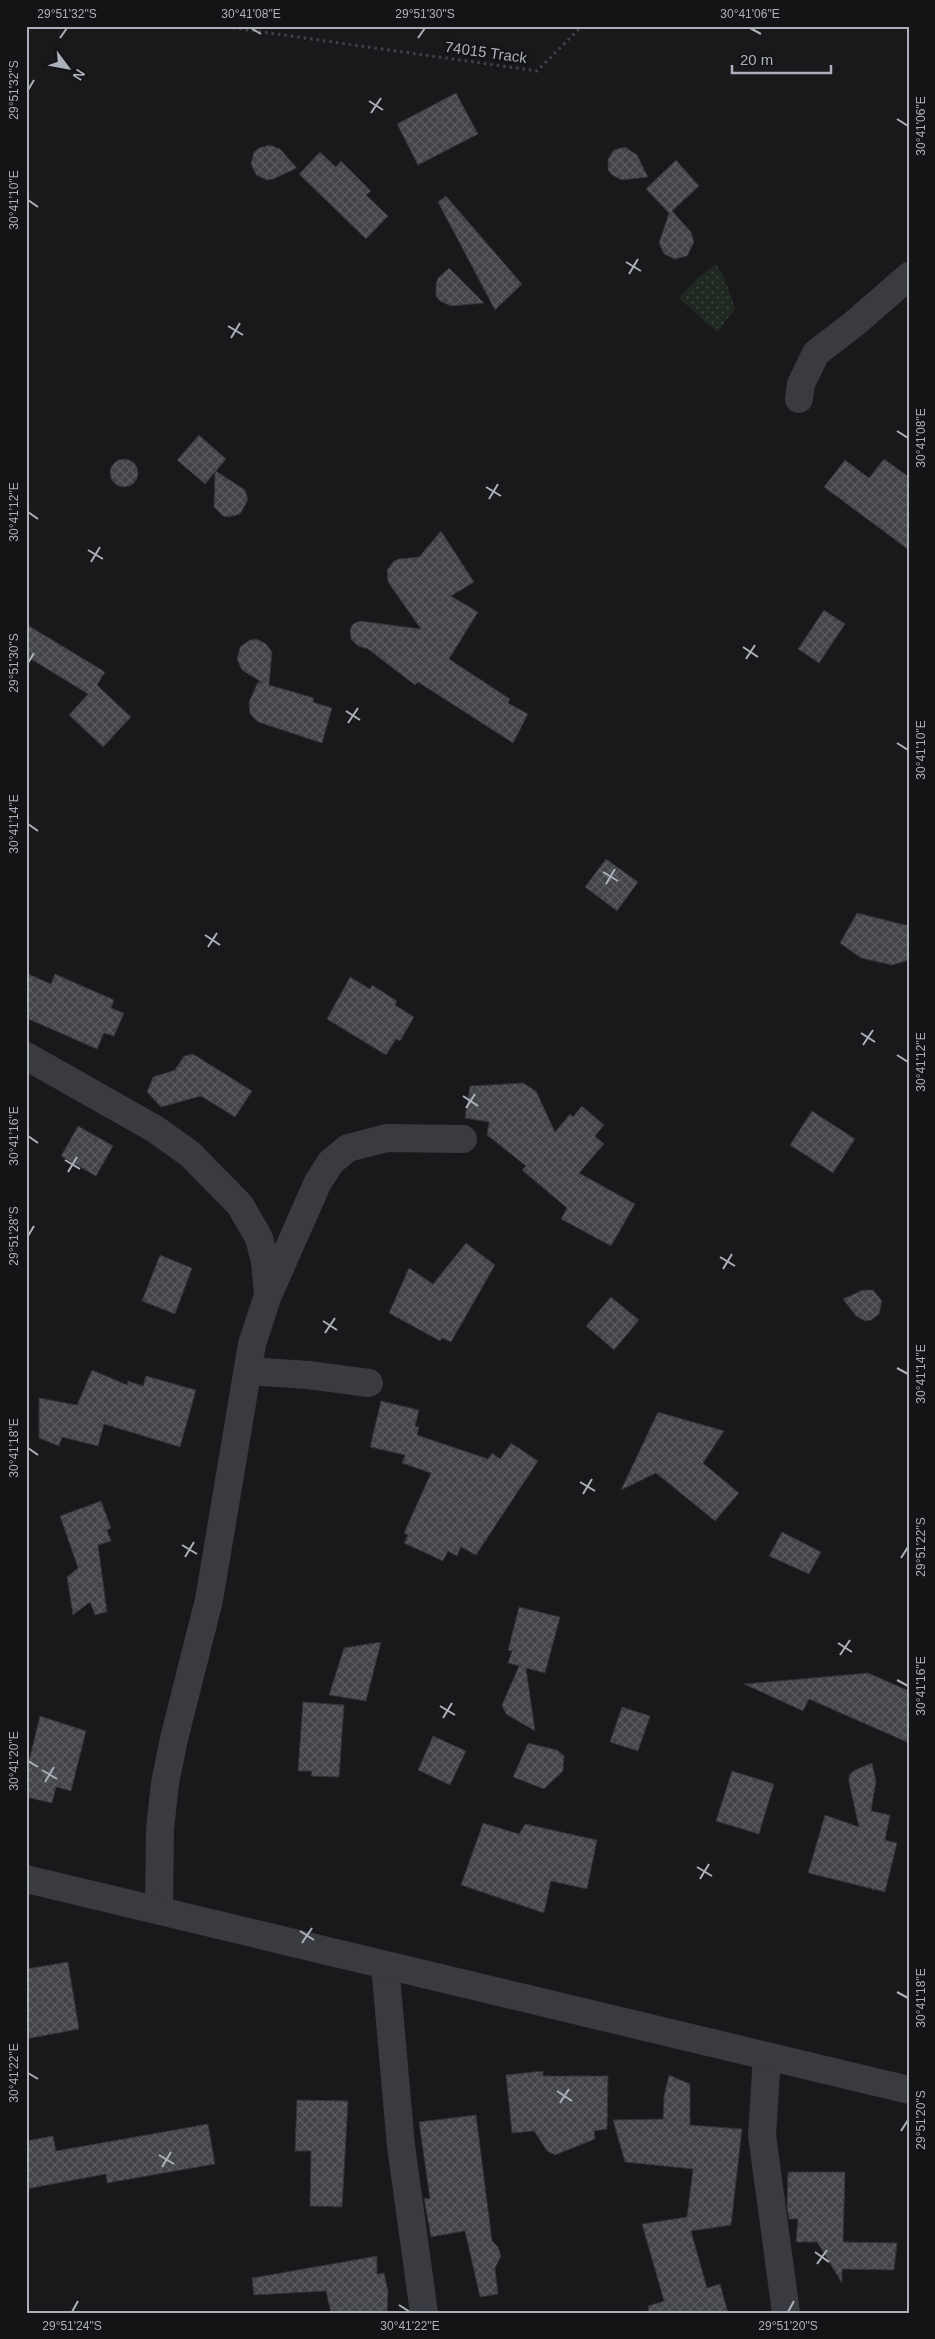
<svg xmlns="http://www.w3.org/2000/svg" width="935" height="2339" font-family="Helvetica,sans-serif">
<defs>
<pattern id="grass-dots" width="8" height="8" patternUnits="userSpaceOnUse" patternTransform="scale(1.25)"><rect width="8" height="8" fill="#202921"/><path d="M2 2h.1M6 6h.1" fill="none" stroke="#3e463f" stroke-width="1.8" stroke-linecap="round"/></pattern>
<pattern id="building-cross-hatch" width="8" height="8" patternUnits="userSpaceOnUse" patternTransform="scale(1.25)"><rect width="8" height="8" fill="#434448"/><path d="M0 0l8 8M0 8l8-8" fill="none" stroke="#5b5c60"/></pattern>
</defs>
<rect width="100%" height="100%" fill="#19191b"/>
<!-- grass -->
<path fill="url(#grass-dots)" d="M716 264 725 279 735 309 717 332 679 298 697 279Z"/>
<!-- building -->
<path fill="url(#building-cross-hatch)" stroke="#333337" d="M456 93 478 134 418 165 397 124Z
M270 145 280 149 297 168 273 179 267 180 256 175 251 164 254 152 259 148Z
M625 147 637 155 648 177 622 180 612 175 608 170V159L614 150Z
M320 152 336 167 341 161 371 191 366 195 388 216 366 239 299 174Z
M676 160 699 186 672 211 691 232 694 242 687 256 675 259 664 254 659 243 669 213 646 189Z
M446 196 522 284 495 310 438 202Z
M449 268 484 303 451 306 440 301 436 296V284L438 278Z
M199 435 226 459 216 471 245 490 248 500 240 514 229 517 223 516 214 507 215 472 205 484 177 460Z
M110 473a14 14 0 1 1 28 0a14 14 0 1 1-28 0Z
M884 459 909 477V550L824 487 845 460 869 478Z
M441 531 474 582 451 596 478 612 449 659 510 699 508 703 528 714 513 743 418 682 415 685 368 649 358 646 351 639 350 630 353 624 360 621 421 629 388 582 387 570 394 561 399 559 419 557Z
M824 610 845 624 819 663 798 649Z
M26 624 105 672 97 685 131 717 103 747 69 715 88 694 26 656Z
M257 639 266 644 272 652 269 685 314 698 313 702 332 708 322 743 258 722 250 714 249 702 258 682 263 683 242 670 237 659 240 647 250 640Z
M606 859 638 882 617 911 585 887Z
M857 913 909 926V960L892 965 861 958 840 943Z
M26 973 51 984 55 974 114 1000 111 1008 124 1013 114 1036 104 1033 97 1049 26 1018Z
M350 977 370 989 372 985 397 1001 395 1005 414 1017 400 1041 396 1039 386 1055 327 1019Z
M193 1054 252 1091 235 1117 201 1096 161 1107 147 1092 153 1077 175 1070 184 1056Z
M523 1083 536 1091 555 1132 570 1114 573 1117 582 1106 604 1125 595 1136 604 1144 579 1173 635 1204 611 1246 561 1219 567 1208 522 1170 526 1166 487 1135 489 1122 465 1118 470 1086Z
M812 1111 855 1139 833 1173 790 1145Z
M78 1126 113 1146 96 1176 61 1156Z
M466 1243 495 1265 451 1342 442 1338 440 1341 389 1313 409 1268 433 1284Z
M160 1255 192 1268 175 1314 142 1301Z
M863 1290H873L882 1301 879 1314 871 1320 865 1321 856 1316 843 1299Z
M611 1297 639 1320 614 1350 586 1326Z
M92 1370 127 1385 128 1381 143 1386 146 1376 196 1390 180 1447 104 1424 98 1446 62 1437 59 1446 39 1438V1398L77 1405Z
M381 1401 419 1410 415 1426 419 1427 417 1435 488 1459 492 1453 500 1459 511 1443 538 1461 476 1555 461 1547 457 1556 448 1551 443 1561 404 1543 408 1535 404 1533 431 1473 402 1463 405 1455 370 1447Z
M658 1412 724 1431 703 1463 739 1493 715 1521 656 1473 621 1490Z
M101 1501 111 1528 107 1530 111 1541 98 1545 107 1612 95 1615 90 1602 73 1615 67 1577 78 1568 60 1516Z
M782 1532 821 1552 809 1574 769 1556Z
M519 1607 560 1617 545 1673 526 1668 535 1731 506 1714 502 1705 519 1666 508 1663 512 1651 508 1650Z
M381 1642 366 1701 329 1695 344 1648Z
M868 1673 909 1691V1743L809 1699 803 1711 744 1684Z
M303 1702 344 1705 339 1777 311 1776 312 1771H298Z
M622 1707 650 1716 638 1751 610 1742Z
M40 1716 86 1731 71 1791 56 1787 52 1803 26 1797V1773Z
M433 1736 466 1751 450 1785 418 1770Z
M528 1743 557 1750 564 1756 563 1771 544 1789 513 1777Z
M872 1763 876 1781 871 1811 890 1815 885 1840 897 1843 885 1892 874 1889 873 1891V1889L808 1873 825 1815 859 1827 849 1782V1775L855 1770Z
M732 1771 774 1784 759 1834 716 1821Z
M483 1823 519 1834 525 1824 597 1840 587 1889 551 1881 544 1913 461 1885Z
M68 1962 79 2029 26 2039V1969Z
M543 2071V2076H608L607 2129 594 2131 595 2139 555 2155 547 2151 534 2131 512 2133 506 2075Z
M669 2075 690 2084V2125L742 2129 731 2225 691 2231 707 2288 720 2284 728 2313H649L648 2306 664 2301 642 2224 687 2217 693 2169 625 2162 613 2120 663 2119 664 2096Z
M297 2100 348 2101 342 2207 310 2206 311 2151H295Z
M476 2115 492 2241 498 2247 501 2256 495 2268 498 2294 480 2297 465 2231 431 2237 424 2198 430 2199 419 2122Z
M208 2124 215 2164 107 2183 106 2174 26 2189V2141L53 2136 56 2151Z
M788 2172H845L843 2242 897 2243 894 2270 842 2269V2283L817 2242H796L798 2219H789L787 2207Z
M377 2256V2274L384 2273 388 2291 387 2313H331L326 2291 254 2295 252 2278Z"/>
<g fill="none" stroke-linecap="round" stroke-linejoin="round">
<!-- path -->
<path stroke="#3f4247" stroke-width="3" stroke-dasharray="2.5 4" stroke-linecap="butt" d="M220 26 537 71 582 26"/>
<!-- minor -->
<path stroke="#3a3b40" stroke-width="28" d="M799 399 801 384 816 353 855 323 909 276
M26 1056 155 1129 190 1154 240 1205 259 1238 265 1261 268 1295 252 1344 209 1600 174 1739 165 1783 160 1829 159 1910
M269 1293 318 1182 331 1162 348 1148 387 1138 463 1139
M248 1371 308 1375 369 1383
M385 1965 401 2146 424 2313
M767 2057 762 2135 786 2313"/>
<!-- tertiary -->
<path stroke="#3a3b40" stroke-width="28" d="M26 1879 909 2090"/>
</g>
<!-- ticks -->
<path fill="none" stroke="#abb0bb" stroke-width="2" d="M251 28 261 34M750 28 761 34M60 38 67 28M418 38 425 28M28 90 34 80M369 101 383 110M371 113 381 98M897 119 908 126M28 200 38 207M626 262 641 271M629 274 638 259M228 326 243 335M231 338 240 323M897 431 908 438M486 487 501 496M489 499 498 484M28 512 38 519M88 550 103 559M91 562 100 547M743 647 758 657M746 659 755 645M28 663 34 653M346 711 360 720M348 723 358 708M897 743 908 750M28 824 38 831M603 872 618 881M606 884 615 869M205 935 220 945M208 947 217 933M861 1033 875 1042M863 1045 873 1030M897 1055 908 1062M463 1096 478 1106M466 1108 475 1094M28 1136 38 1143M65 1160 80 1169M68 1172 77 1157M28 1236 34 1226M720 1257 735 1266M723 1269 732 1254M323 1321 337 1330M325 1333 335 1318M897 1368 908 1374M28 1448 38 1455M580 1482 595 1491M583 1494 592 1479M182 1545 197 1554M185 1557 194 1542M901 1558 908 1547M838 1643 852 1652M840 1655 850 1640M897 1680 908 1686M440 1706 455 1715M443 1718 452 1703M28 1761 38 1767M42 1770 57 1779M45 1782 54 1767M697 1867 712 1876M700 1879 709 1864M300 1931 314 1940M302 1943 312 1928M897 1992 908 1998M28 2073 38 2079M557 2091 572 2101M560 2103 569 2089M901 2131 908 2120M159 2155 174 2164M162 2167 171 2152M815 2252 829 2262M817 2264 827 2250M399 2305 410 2312M72 2312 78 2301M788 2312 794 2301"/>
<g text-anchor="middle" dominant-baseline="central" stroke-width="5" stroke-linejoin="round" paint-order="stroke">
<!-- street labels -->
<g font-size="15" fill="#abb0bb" stroke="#141416">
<text transform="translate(486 52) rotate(8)">74015 Track</text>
</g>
</g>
<!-- border -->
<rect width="935" height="2339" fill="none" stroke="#141416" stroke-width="55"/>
<!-- north arrow -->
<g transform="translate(68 68) rotate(122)" stroke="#141416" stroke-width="4" paint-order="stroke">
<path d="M0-4L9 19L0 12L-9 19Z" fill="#abb0bb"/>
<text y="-8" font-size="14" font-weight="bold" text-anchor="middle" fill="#abb0bb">N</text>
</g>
<!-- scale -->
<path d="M732 65v8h99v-8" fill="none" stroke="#abb0bb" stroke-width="2.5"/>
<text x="740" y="65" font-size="15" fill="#abb0bb" stroke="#141416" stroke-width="4" paint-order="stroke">20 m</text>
<rect x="28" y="28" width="880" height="2284" fill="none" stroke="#abb0bb" stroke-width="2"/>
<g font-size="12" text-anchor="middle" fill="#abb0bb">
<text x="67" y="18">29°51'32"S</text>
<text x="251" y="18">30°41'08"E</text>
<text x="425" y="18">29°51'30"S</text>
<text x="750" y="18">30°41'06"E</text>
<text transform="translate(14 90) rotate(-90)" y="4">29°51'32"S</text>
<text transform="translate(921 126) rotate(-90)" y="4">30°41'06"E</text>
<text transform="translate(14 200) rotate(-90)" y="4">30°41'10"E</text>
<text transform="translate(921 438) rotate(-90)" y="4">30°41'08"E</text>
<text transform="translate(14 512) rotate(-90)" y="4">30°41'12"E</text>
<text transform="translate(14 663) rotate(-90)" y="4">29°51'30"S</text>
<text transform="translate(921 750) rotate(-90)" y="4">30°41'10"E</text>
<text transform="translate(14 824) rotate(-90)" y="4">30°41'14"E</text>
<text transform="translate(921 1062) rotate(-90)" y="4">30°41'12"E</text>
<text transform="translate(14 1136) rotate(-90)" y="4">30°41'16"E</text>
<text transform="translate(14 1236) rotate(-90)" y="4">29°51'28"S</text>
<text transform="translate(921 1374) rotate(-90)" y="4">30°41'14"E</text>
<text transform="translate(14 1448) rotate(-90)" y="4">30°41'18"E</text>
<text transform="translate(921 1547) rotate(-90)" y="4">29°51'22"S</text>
<text transform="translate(921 1686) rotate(-90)" y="4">30°41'16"E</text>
<text transform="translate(14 1761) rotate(-90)" y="4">30°41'20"E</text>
<text transform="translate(921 1998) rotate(-90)" y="4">30°41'18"E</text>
<text transform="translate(14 2073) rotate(-90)" y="4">30°41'22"E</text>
<text transform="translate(921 2120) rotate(-90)" y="4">29°51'20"S</text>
<text x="72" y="2330">29°51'24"S</text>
<text x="410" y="2330">30°41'22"E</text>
<text x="788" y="2330">29°51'20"S</text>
</g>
</svg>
